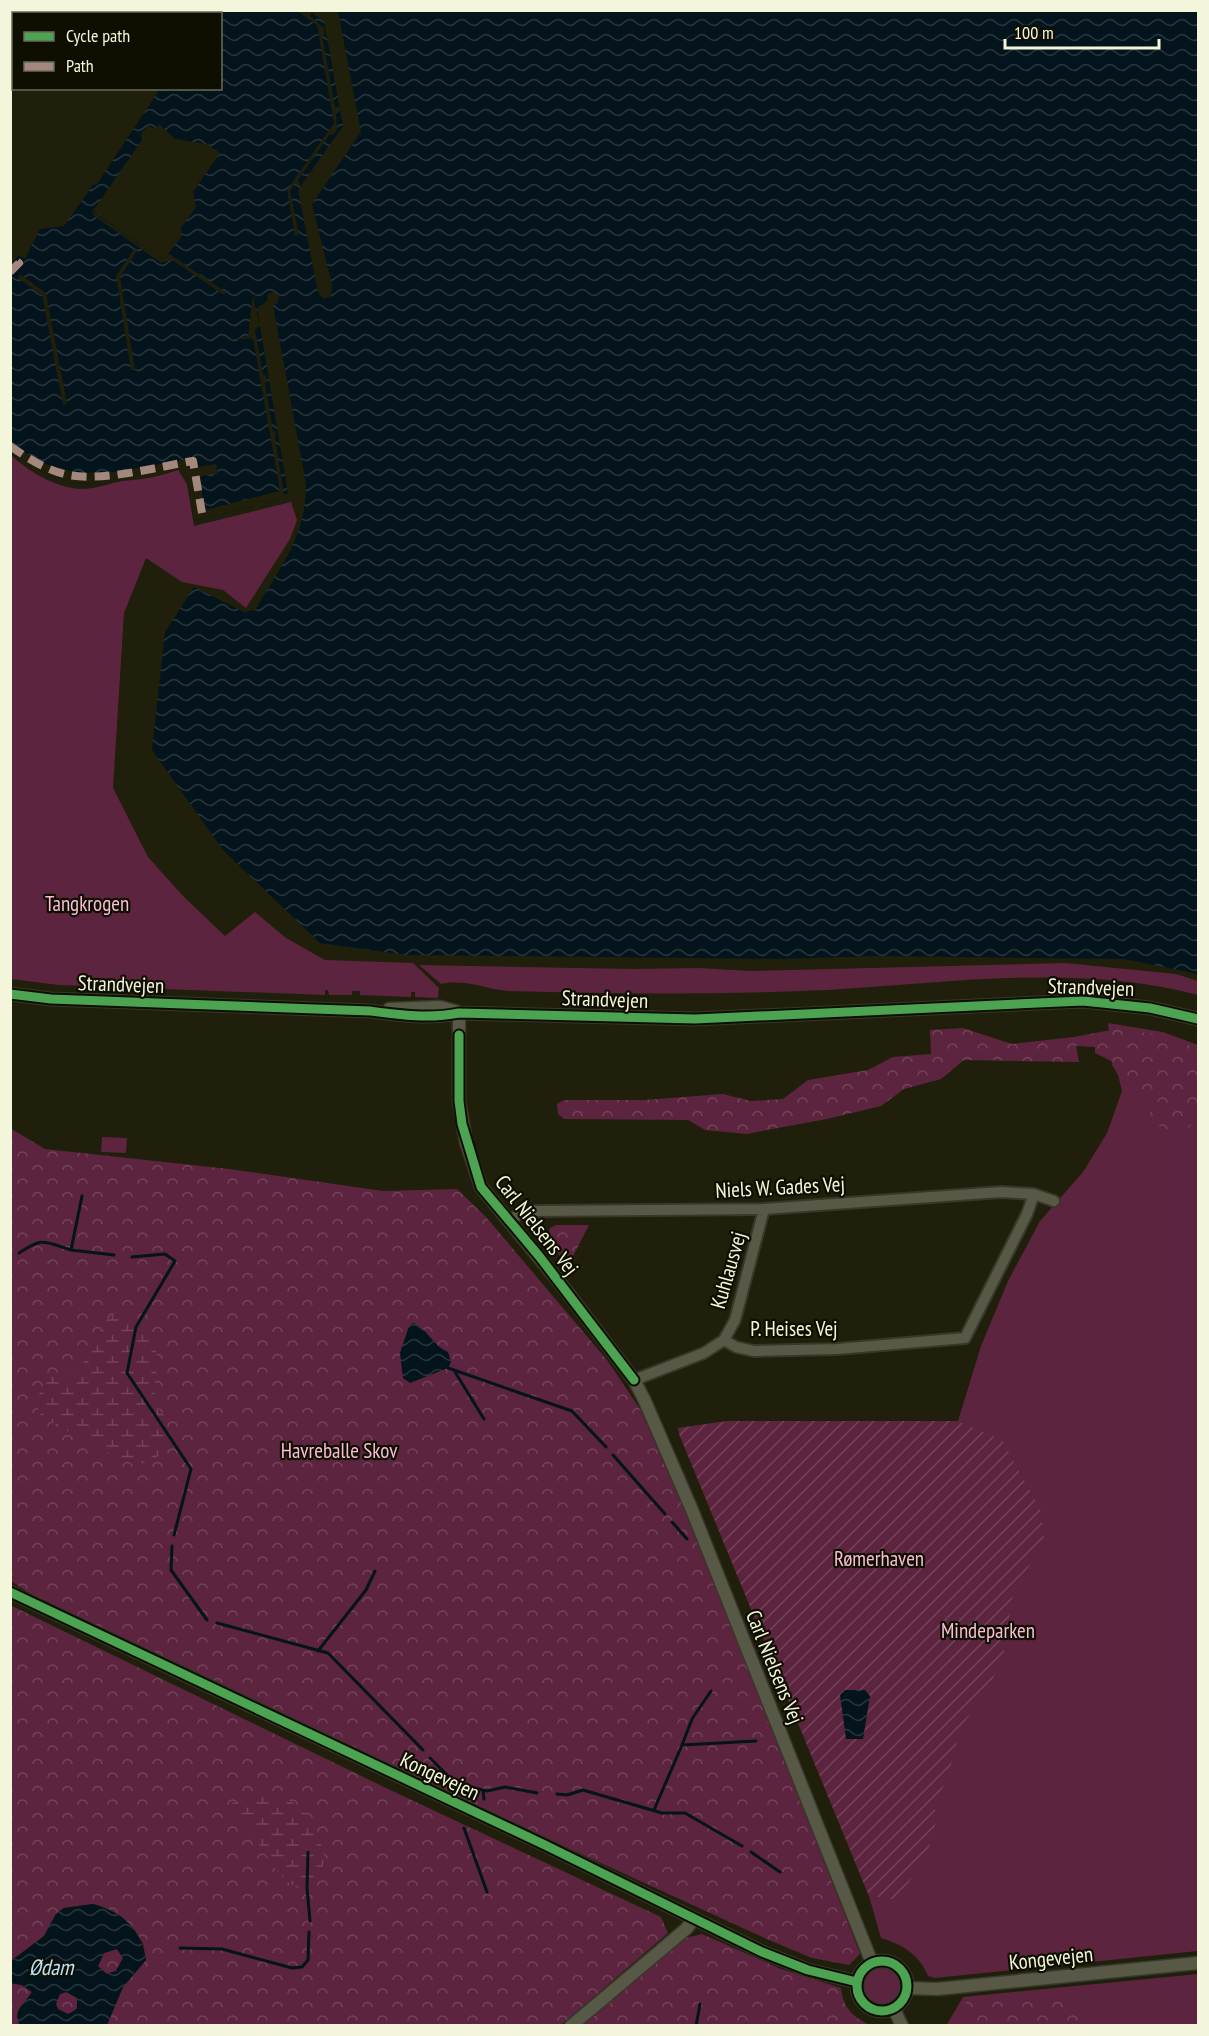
<svg xmlns="http://www.w3.org/2000/svg" width="1209" height="2036" font-family="'PT Sans Narrow',sans-serif">
<defs>
<pattern id="forest-crowns" width="20" height="18" patternUnits="userSpaceOnUse" patternTransform="scale(1.5)"><rect width="20" height="18" fill="#5c243f"/><path d="M2 6a3 3 0 1 1 6 0M12 15a3 3 0 1 1 6 0" fill="none" stroke="#74445a"/></pattern>
<pattern id="wetland-marsh" width="20" height="14" patternUnits="userSpaceOnUse" patternTransform="scale(1.5)"><rect width="20" height="14" fill="#5c243f"/><path d="M1 5h8M5 5V1M11 12h8M15 12V8" fill="none" stroke="#74445a"/></pattern>
<pattern id="garden-furrows" width="10" height="10" patternUnits="userSpaceOnUse" patternTransform="scale(1.5)"><rect width="10" height="10" fill="#5c243f"/><path d="M-1 1l2-2M0 10L10 0M9 11l2-2" fill="none" stroke="#74445a"/></pattern>
<pattern id="water-waves" width="16" height="10" patternUnits="userSpaceOnUse" patternTransform="scale(1.5)"><rect width="16" height="10" fill="#03141c"/><path d="M0 5q4-4 8 0t8 0" fill="none" stroke="#28373c"/></pattern>
</defs>
<rect width="100%" height="100%" fill="#1f1f0b"/>
<!-- green -->
<path fill="#5c243f" d="M11 455C29 472 56 488 82 489 96 489 110 483 123 481 146 479 156 477 178 470L187 484 194 526 291 502 297 520 290 539 246 608 223 590 182 582 146 558 124 613 113 788 148 857 183 896 225 936 255 912 286 938 325 960 413 963 439 988 438 998 415 997V992H411V997L360 995V991H352V995H329L328 990H325V995L58 985 11 979Z
M1065 963 1176 974 1198 981V995C1080 963 948 983 827 990 720 995 615 994 508 991 484 989 466 979 441 984L419 965 633 969 699 968 751 971Z
M1108 1023 1163 1032 1198 1045V1951L935 1978 928 1976C919 1954 903 1945 881 1938L869 1896 678 1428 728 1421H958L981 1346 1008 1281 1040 1221 1083 1172 1107 1133 1122 1091 1118 1075 1112 1065Z
M102 1137 127 1138 126 1153 101 1152Z
M864 1986a18 18 0 1 1 36 0a18 18 0 1 1-36 0Z
M1198 1974V2025L946 2026 963 1997Z"/>
<!-- forest -->
<path fill="url(#forest-crowns)" d="M963 1028 1012 1044 1074 1037 1116 1029 1164 1035 1198 1049C1199 1067 1206 1133 1178 1131 1164 1131 1159 1127 1150 1118V1112L1160 1104 1146 1092 1128 1094 1115 1063 1095 1053V1047L1076 1046 1079 1062 964 1060 941 1079 904 1089 881 1106 827 1119 746 1134 705 1130 688 1120 564 1119 558 1114 557 1104 564 1100H644L723 1094 751 1101 783 1099 808 1080 868 1070 893 1057 931 1054 930 1030Z
M10 1128 45 1149 229 1169 383 1191 457 1189 486 1217 607 1360 640 1409 710 1567 860 1954 849 1965 812 1958 769 1940 352 1749 32 1595 11 1581Z
M556 1225H589L568 1266C559 1254 545 1243 550 1228Z
M10 1605 386 1788 661 1917 668 1933 561 2025H107L123 1987 146 1960 143 1943 131 1925 93 1904 64 1908 56 1914 44 1936 11 1961Z
M702 1934 781 1969 841 1988C843 2008 853 2017 870 2025L579 2026 674 1945 686 1938Z
M117 1949 123 1958 116 1971 106 1974 98 1966 104 1953Z
M10 1983 22 1985 32 1992C24 2005 12 2010 20 2025H11Z
M56 2003a11 11 0 1 1 22 0a11 11 0 1 1-22 0Z
M1058 1994 1089 2025H967L972 2011 965 2006 966 2001Z"/>
<!-- wetland -->
<path fill="url(#wetland-marsh)" d="M115 1313C128 1321 143 1329 152 1342 167 1363 142 1394 165 1416L163 1452 149 1463 137 1464 99 1449 42 1417 34 1403 50 1375 75 1373 97 1345 102 1324Z
M263 1795C303 1796 316 1822 325 1859 305 1926 270 1861 252 1833 246 1824 237 1817 231 1808L232 1803Z"/>
<!-- garden -->
<path fill="url(#garden-furrows)" d="M728 1421H958L1002 1440 1041 1511 1044 1540 1013 1593 1003 1657 987 1690 961 1727 949 1773 935 1805V1828L928 1850 898 1900 869 1896 679 1434 678 1428Z"/>
<!-- water -->
<path fill="url(#water-waves)" fill-rule="evenodd" d="M138 11H309L324 21 343 126 298 190 318 292 323 299 331 296 332 285 312 204 361 132 338 11H1198V974L1124 959 877 956 776 959 407 955 320 943 223 850 152 750 165 632 194 587 244 612 255 610C281 566 306 537 306 484L273 305 278 303 279 295 274 292 268 294 267 301 257 308 288 493 279 500 194 521 184 466 124 476 104 483 76 484 48 475 11 450V266L18 255 25 259 40 229 64 226 93 185 97 184 158 92 157 89 220 88V14H139ZM159 124 175 139 207 144 220 153 193 192 196 207 181 228 182 236 166 257 158 258 93 211 142 140 141 134 147 126 156 128Z
M413 1323C427 1328 433 1346 448 1352L451 1362 448 1368 410 1383 403 1378 400 1353 409 1326Z
M845 1690H865L870 1696 863 1739H846L840 1695Z
M93 1904C123 1912 141 1929 146 1960L123 1987 107 2025H20C12 2010 24 2005 32 1992L22 1985 11 1983V1961L44 1936 56 1914 64 1908ZM117 1949 123 1958 116 1971 107 1974 98 1966 104 1953ZM66 1992 77 1998V2009L68 2014 58 2009 56 2004 60 1994Z"/>
<!-- pier -->
<path fill="#1f1f0b" d="M297 11 307 13 309 11 312 13 310 16 324 28 325 35H322L335 107H339L340 111 336 112 337 130 333 135 330 134 298 180 301 186 295 184 290 191 299 235 295 236 287 190 334 123 317 25Z
M92 211 158 258 166 257 169 254 226 292 224 295 172 260 161 263 93 215Z
M134 249 137 251 120 277 135 370H131L116 276Z
M20 274 46 293 67 404 63 405 42 295 18 278Z
M256 294 254 302 260 325 255 330 263 375H266L267 382 265 383 273 431H276L275 438 284 494 291 493 286 498 194 521 184 466 124 476 104 483 76 484 48 475 11 450V442L39 462 77 473 114 472 195 458 197 467 216 464 218 473 199 477 205 510 280 491 253 338 228 340 248 336 252 301Z"/>
<g fill="none" stroke-linecap="round" stroke-linejoin="round">
<!-- stream -->
<path stroke="#03141c" stroke-width="3" d="M82 1196 71 1250 114 1255
M19 1253C45 1236 44 1242 71 1250
M132 1257 165 1254 175 1261 136 1327 127 1373 191 1469 174 1535
M448 1368 572 1411 606 1447
M455 1372 484 1419
M613 1455 665 1514
M672 1522 687 1539
M172 1546 171 1570 207 1620
M217 1623 328 1653 423 1750
M318 1651 366 1590 375 1571
M682 1745 692 1719 711 1691
M430 1758 456 1784 487 1791 505 1787 537 1793
M483 1790 484 1799
M557 1794 567 1795 583 1790 662 1813H685L742 1846
M654 1810 682 1745 756 1741
M464 1828 487 1892
M308 1852 307 1888 310 1921
M751 1852 780 1872
M180 1948 222 1949 292 1968 302 1967 308 1960 309 1932
M696 2026 700 2004
M745 2026 746 2025"/>
<defs>
<path id="minor" d="M509 1221 518 1215 536 1211 764 1209 1001 1192 1034 1194 1054 1201
M724 1340 735 1320 764 1209
M634 1380 704 1353 724 1340 736 1347 754 1351 837 1349 965 1338 1027 1214 1034 1194"/>
<path id="tertiary" d="M10 994 51 999 370 1011C400 1015 429 1019 459 1013L695 1019 1083 1001 1150 1008 1198 1019
M389 1009 440 1007 458 1012
M459 1013V1101L466 1142 481 1187 564 1288 634 1380 644 1399 692 1510 872 1963
M10 1592 547 1846 762 1952 808 1970 857 1982
M857 1986a25 25 0 1 1 50 0a25 25 0 1 1-50 0Z
M907 1988 937 1989 1198 1963
M894 2009 902 2026
M571 2026 686 1929 694 1919"/>
</defs>
<!-- minor casing -->
<use href="#minor" stroke="#37372a" stroke-width="14"/>
<!-- tertiary casing -->
<use href="#tertiary" stroke="#37372a" stroke-width="15"/>
<!-- minor -->
<use href="#minor" stroke="#585847" stroke-width="10"/>
<!-- tertiary -->
<use href="#tertiary" stroke="#585847" stroke-width="12"/>
<!-- quiet -->
<path stroke="#a5887d" stroke-width="8" stroke-dasharray="15 8" stroke-linecap="butt" d="M10 272 19 263 15 260
M10 446C26 457 44 469 64 474 100 483 156 467 193 461L202 513"/>
<defs>
<path id="cycleway" d="M10 994 51 999 370 1011C400 1015 429 1019 459 1013L695 1019 1083 1001 1150 1008 1198 1019
M459 1035V1101L462 1124 481 1187 539 1256 634 1380
M10 1592 547 1846 762 1952 808 1970 857 1982
M857 1986a25 25 0 1 1 50 0a25 25 0 1 1-50 0Z"/>
</defs>
<!-- cycleway casing -->
<use href="#cycleway" stroke="#0f0f01" stroke-width="13"/>
<!-- cycleway -->
<use href="#cycleway" stroke="#4ca352" stroke-width="9"/>
</g>
<g text-anchor="middle" dominant-baseline="central" stroke-width="4.5" stroke-linejoin="round" paint-order="stroke">
<!-- park labels -->
<g font-size="21" fill="#f9bbd7" stroke="#0f0f01">
<text x="87" y="903">Tangkrogen</text>
<text x="339" y="1450">Havreballe Skov</text>
<text x="879" y="1558">Rømerhaven</text>
<text x="988" y="1630">Mindeparken</text>
</g>
<!-- street labels -->
<g font-size="21" fill="#f4f6dc" stroke="#0f0f01">
<text transform="translate(121 984) rotate(2)">Strandvejen</text>
<text transform="translate(1091 987) rotate(2)">Strandvejen</text>
<text transform="translate(605 999) rotate(2)">Strandvejen</text>
<text transform="translate(780 1187) rotate(-3)">Niels W. Gades Vej</text>
<text transform="translate(537 1225) rotate(52)">Carl Nielsens Vej</text>
<text transform="translate(728 1270) rotate(-74)">Kuhlausvej</text>
<text x="794" y="1328">P. Heises Vej</text>
<text transform="translate(775 1667) rotate(68)">Carl Nielsens Vej</text>
<text transform="translate(440 1776) rotate(25)">Kongevejen</text>
<text transform="translate(1051 1958) rotate(-6)">Kongevejen</text>
</g>
<!-- water labels -->
<g font-size="22" font-style="italic" fill="#b8e2f8" stroke="#0f0f01">
<text x="51" y="1967">Ødam</text>
</g>
</g>
<!-- border -->
<rect width="1209" height="2036" fill="none" stroke="#f4f6dc" stroke-width="24"/>
<!-- legend -->
<rect x="12" y="12" width="210" height="78" fill="#0f0f01" stroke="#6b6b59" stroke-width="1.5"/>
<rect x="24" y="32" width="30" height="9" fill="#4ca352" stroke="#6b6b59" stroke-width="1.5"/>
<text x="66" y="42" font-size="18" fill="#f4f6dc">Cycle path</text>
<rect x="24" y="62" width="30" height="9" fill="#a5887d" stroke="#6b6b59" stroke-width="1.5"/>
<text x="66" y="72" font-size="18" fill="#f4f6dc">Path</text>
<!-- scale -->
<path d="M1005 39v9h154v-9" fill="none" stroke="#f4f6dc" stroke-width="3"/>
<text x="1014" y="39" font-size="18" fill="#f4f6dc" stroke="#0f0f01" stroke-width="4.5" paint-order="stroke">100 m</text>
</svg>
